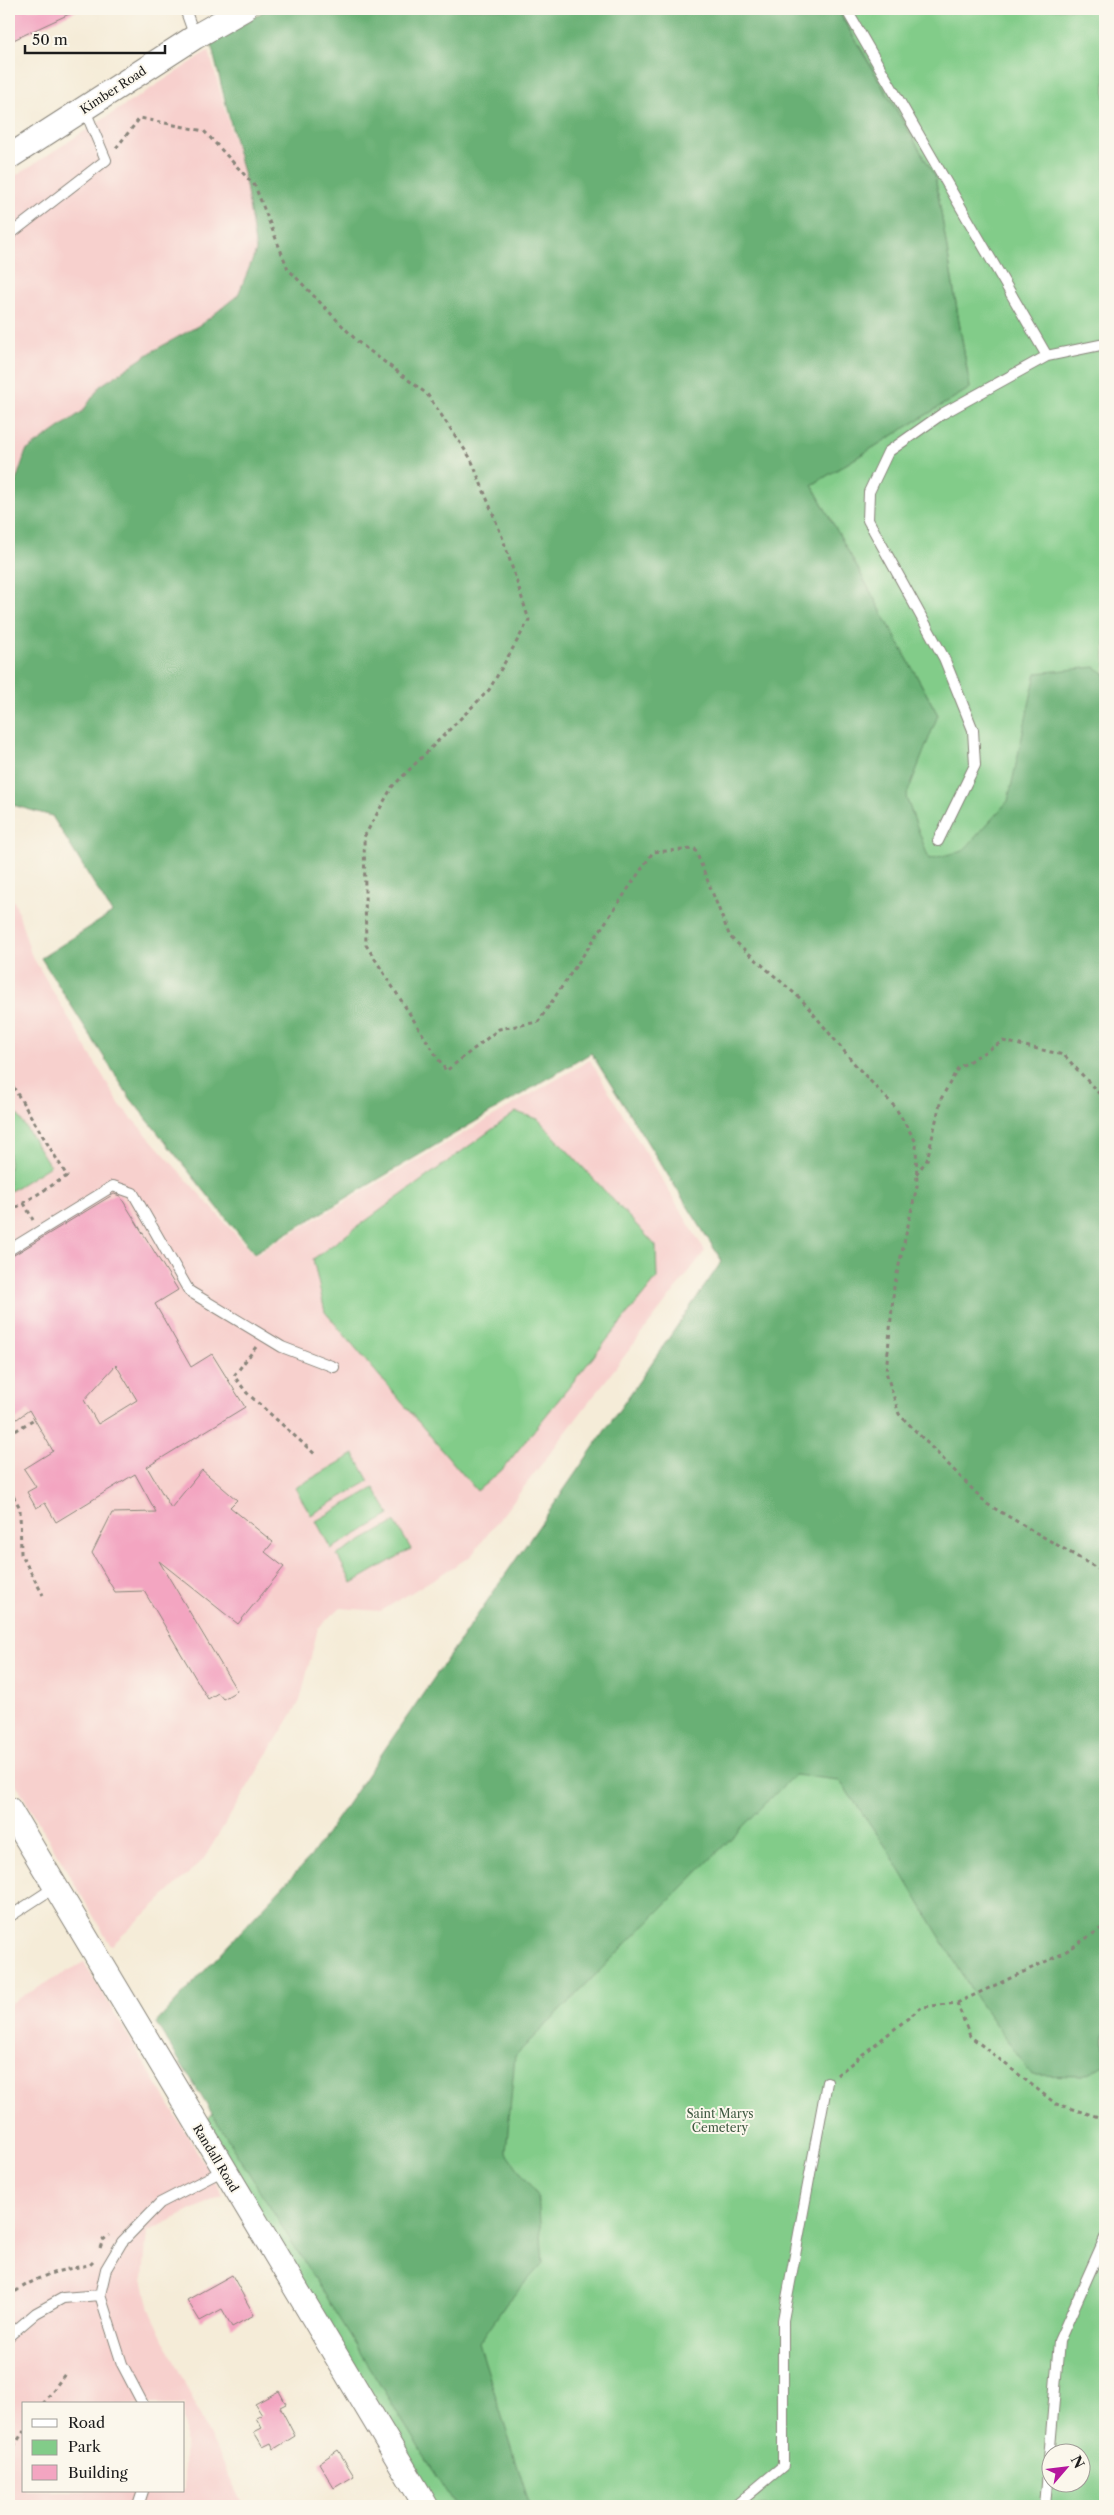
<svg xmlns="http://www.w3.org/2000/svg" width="1114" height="2515" font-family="'Libre Caslon Text',serif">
<rect width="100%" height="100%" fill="#fbf7ec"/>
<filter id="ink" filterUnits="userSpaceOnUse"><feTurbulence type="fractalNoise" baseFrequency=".02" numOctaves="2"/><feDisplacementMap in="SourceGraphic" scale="10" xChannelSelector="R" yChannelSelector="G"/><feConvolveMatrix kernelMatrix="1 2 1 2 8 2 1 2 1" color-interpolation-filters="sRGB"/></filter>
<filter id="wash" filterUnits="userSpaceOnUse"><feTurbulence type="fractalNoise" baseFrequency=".0096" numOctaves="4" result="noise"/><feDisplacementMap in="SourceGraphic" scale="20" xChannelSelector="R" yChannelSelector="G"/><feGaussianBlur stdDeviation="1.12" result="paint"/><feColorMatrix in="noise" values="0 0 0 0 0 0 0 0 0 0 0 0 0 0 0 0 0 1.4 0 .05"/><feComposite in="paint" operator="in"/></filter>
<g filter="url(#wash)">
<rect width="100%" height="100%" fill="#f5ecd8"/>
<!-- built -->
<path fill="#f7d0cd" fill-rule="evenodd" d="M209 51 246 185 256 251 238 295 203 323 153 351 100 386 83 411 26 451 9 502V180Z
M9 894 16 905 31 954 120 1105 254 1255 590 1060 705 1251 471 1556 381 1611 340 1608 318 1628 300 1701 203 1860 111 1946 9 1772Z
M84 1962 223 2195 147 2232 143 2278 150 2310 243 2506H9V2004ZM24 2404H184V2491H24Z"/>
<!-- green -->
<path fill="#82cc89" stroke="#4f7452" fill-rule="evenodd" d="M838 9H1105V2506H426L199 2129 821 1419 572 1021 938 715 812 485 970 388 935 176ZM1052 2452H1082V2482H1052Z
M9 1101 50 1166 9 1192Z
M516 1112 538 1119 656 1246 657 1278 502 1470 477 1491 325 1312 313 1259Z
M354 1454 369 1481 311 1515 295 1488Z
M374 1488 390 1515 331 1549 316 1521Z
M395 1522 411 1549 352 1583 337 1555Z"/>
<!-- forest -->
<path fill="#69b075" stroke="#426648" d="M267 9H837L935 176 970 388 812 485 938 715 906 797 929 859 963 851 1008 801 1036 673 1095 667 1105 674V2065L1081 2076 1032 2075 977 1999 886 1847 839 1780 794 1775 515 2056 506 2152 538 2196 543 2263 506 2304 479 2343 530 2506H455L156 2023 311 1856 722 1261 591 1053 254 1253 130 1098 41 958 112 913 52 816 9 804V502L26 451 83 411 100 386 153 351 203 323 238 295 256 251 246 185 211 44Z"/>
<g id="blocks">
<!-- building -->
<path fill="#f3a5c1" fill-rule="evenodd" d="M9 9H80L9 42Z
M114 1194 120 1196 178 1290 155 1304 191 1367 212 1354 245 1407 147 1467 171 1508 202 1470 237 1500 230 1507 273 1542 265 1552 284 1567 238 1624 159 1561 237 1691 223 1699 218 1693 208 1699 144 1591 115 1592 92 1553 112 1513 156 1512 135 1474 56 1522 45 1503 36 1508 27 1492 36 1487 24 1469 53 1451 29 1410 9 1425V1258ZM116 1365 137 1400 98 1424 84 1400Z
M232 2275 254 2315 232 2327 222 2309 200 2321 187 2300Z
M279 2391 286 2404 280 2407 295 2436 274 2449 271 2443 263 2447 254 2432 262 2428 256 2418 262 2415 255 2404Z
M338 2450 354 2476 334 2488 319 2463Z"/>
</g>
</g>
<g filter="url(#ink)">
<use href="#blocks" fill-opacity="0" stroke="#88847a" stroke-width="1"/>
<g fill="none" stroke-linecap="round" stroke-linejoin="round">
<defs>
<path id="service" d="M185 9 195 37
M846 9 1047 356 1105 344
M9 235 106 160 84 108
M938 841 975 765 973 730 944 658 868 520 869 492 888 452 942 414 1047 356
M9 1250 113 1186 133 1193 189 1291 282 1347 334 1367
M9 1917 55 1887
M9 2336 36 2313 63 2298 100 2295
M143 2404 122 2364 100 2295 106 2269 122 2242 160 2203 224 2170
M138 2506 143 2491
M735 2506 783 2466V2320L827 2082
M1045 2506 1059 2341 1105 2238"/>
<path id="tertiary" d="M9 157 195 37 244 9
M9 1809 426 2506"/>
</defs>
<!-- service casing -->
<use href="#service" stroke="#88847a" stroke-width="12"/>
<!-- tertiary casing -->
<use href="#tertiary" stroke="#88847a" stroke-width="26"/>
<!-- path -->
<path stroke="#88847a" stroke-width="3" stroke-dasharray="4 4" stroke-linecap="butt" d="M116 148 140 118 204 131 255 186 288 269 358 342 427 394 471 459 503 539 529 620 489 690 392 787 364 837 366 945 446 1071 499 1029 538 1022 653 852 695 849 730 937 802 1000 858 1068 895 1107 916 1142 917 1186 894 1287 886 1372 899 1414 987 1504 1105 1573
M9 1080 67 1176 9 1212
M916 1174 927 1160 941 1099 958 1068 1003 1041 1064 1055 1105 1100
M24 1203 33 1220
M256 1347 234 1376 247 1393 317 1456
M9 1435 34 1419
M9 1489 20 1508 21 1554 43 1595
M957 2003 970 2036 1056 2104 1105 2119
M837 2075 922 2007 957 2003 1062 1954 1105 1926
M100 2248 103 2240 109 2235
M9 2296C37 2276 57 2270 90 2265L93 2262
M43 2404 65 2374
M9 2453 24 2431"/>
<!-- service -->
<use href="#service" stroke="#fff" stroke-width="10"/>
<!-- tertiary -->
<use href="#tertiary" stroke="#fff" stroke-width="24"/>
</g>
</g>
<g text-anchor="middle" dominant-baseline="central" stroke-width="4" stroke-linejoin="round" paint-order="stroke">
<!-- street labels -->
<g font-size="12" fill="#1c1c1c" stroke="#fbf7ec">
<text transform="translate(113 90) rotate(-33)">Kimber Road</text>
<text transform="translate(216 2158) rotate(59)">Randall Road</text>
</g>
<!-- park labels -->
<g font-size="12" fill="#405a42" stroke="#fbf7ec">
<text x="720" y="2113">Saint Marys<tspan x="720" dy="14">Cemetery</tspan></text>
</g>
</g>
<!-- margin -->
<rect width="1114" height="2515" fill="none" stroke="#fbf7ec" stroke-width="30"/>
<!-- legend -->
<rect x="22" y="2402" width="162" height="90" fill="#fbf7ec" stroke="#a29f99"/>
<rect x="32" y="2419" width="25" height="8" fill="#ffffff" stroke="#a29f99"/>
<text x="68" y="2428" font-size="15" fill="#1c1c1c">Road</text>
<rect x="32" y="2440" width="25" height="15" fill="#82cc89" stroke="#a29f99"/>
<text x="68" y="2452" font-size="15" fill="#1c1c1c">Park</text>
<rect x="32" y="2465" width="25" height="15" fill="#f3a5c1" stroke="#a29f99"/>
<text x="68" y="2478" font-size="15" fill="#1c1c1c">Building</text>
<!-- north arrow -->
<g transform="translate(1066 2468) rotate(62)"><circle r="24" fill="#fbf7ec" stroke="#a29f99"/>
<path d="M0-4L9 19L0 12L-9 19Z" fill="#b5179e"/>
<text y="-8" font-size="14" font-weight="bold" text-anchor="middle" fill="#1c1c1c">N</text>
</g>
<!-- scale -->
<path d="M25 45v8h140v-8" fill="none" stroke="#1c1c1c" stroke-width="2.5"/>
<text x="32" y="45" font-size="15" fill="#1c1c1c" stroke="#fbf7ec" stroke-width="4" paint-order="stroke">50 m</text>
</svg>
